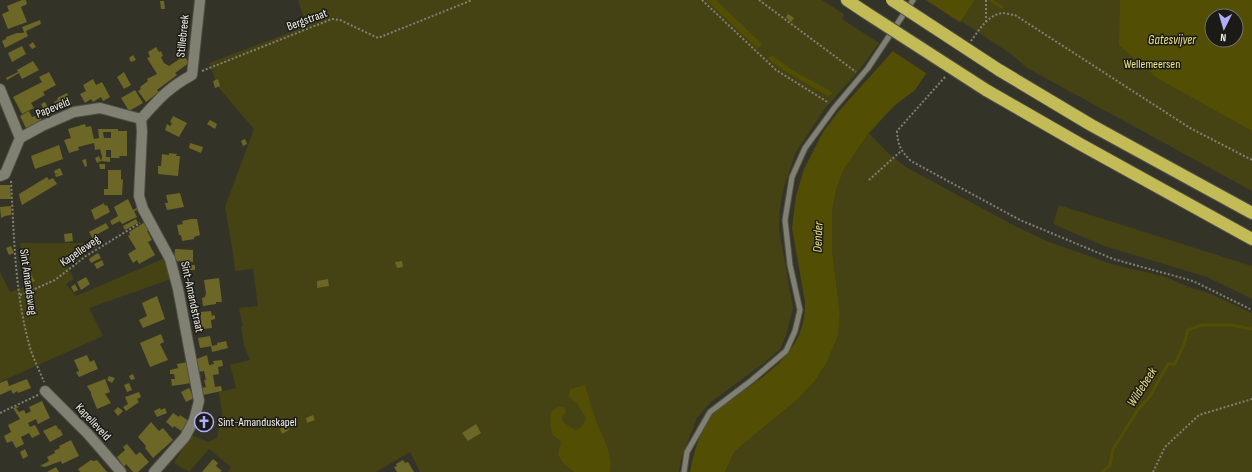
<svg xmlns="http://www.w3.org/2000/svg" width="1252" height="472" font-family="'Sofia Sans Condensed',sans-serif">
<rect width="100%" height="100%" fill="#343328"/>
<!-- green -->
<path fill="#454213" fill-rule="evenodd" d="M298 0H822L844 14 842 19 879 43 857 73 826 107 796 152 784 187 780 208 779 229 793 308 786 336 780 349 764 363 711 402 697 418 681 459 679 472H420L410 452 376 472H228L231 467 209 449 189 472 174 463 191 435 208 442 217 438 222 414 219 392 236 388 230 365 250 360 244 345 241 327 243 326 239 308 258 306 253 269 235 271 232 247 225 207 254 129 218 87 209 63 307 26Z
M975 0H1252V191L1027 68 1011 54 961 21ZM1212 16H1236V40H1212Z
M869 133 888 153 906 167 1013 225 1049 242 1115 265 1166 277 1191 288 1209 293 1252 313V472H725L735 451 797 400 815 381 827 362 838 336 840 314 832 250V212L836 190 844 169Z
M1059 205 1252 266V299L1207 277 1104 246 1053 224Z
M20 243H83L89 252 67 266 74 279 66 284 76 296 165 258 171 279 89 308 103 336 0 382V272L10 292 24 287Z"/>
<!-- water -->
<path fill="#524e03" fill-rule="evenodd" d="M706 0H716L762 44 758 49Z
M926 0H975L915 90 894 106 869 133 844 169 836 190 832 212V250L840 314 838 336 827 362 815 381 797 400 735 451 725 472H690C694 452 701 425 716 411 723 404 732 400 739 394 773 370 806 349 805 302L792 228 796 196 804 169 823 132 838 112 891 53Z
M1120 0H1252V131L1157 78 1119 45ZM1212 16H1236V40H1212Z
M771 55 794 71 832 92 831 95 828 96 783 70 768 59Z
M585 385C589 395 590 405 594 415 600 434 614 452 610 472H574L562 462 558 454 561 442 552 434 550 421 551 412 558 407H565L566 412 562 417 563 422 575 430C581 429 585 423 586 417L580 409 578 404 573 401 569 396 570 389Z"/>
<!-- pier -->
<path fill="#343328" d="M924 0H926L961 23 929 75 891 50Z"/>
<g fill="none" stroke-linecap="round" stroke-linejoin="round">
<!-- stream -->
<path stroke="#524e03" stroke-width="3" d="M990 0 1002 7
M1102 472 1110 465 1113 449 1137 411 1150 396 1168 364H1175L1184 344 1188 330 1202 325H1231L1252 329"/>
</g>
<!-- building -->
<path fill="#6c6726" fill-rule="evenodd" d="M22 0H26L27 4 21 7 27 22 8 29 2 14 9 11 7 6Z
M160 1H164L165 9H161Z
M788 14 794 18 791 22 786 17Z
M40 20 41 24 26 31 28 36 5 48 2 41 6 39V37L17 33H23L24 32 22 27Z
M33 42 36 47 32 49 29 45Z
M22 46 26 54 12 62 8 53Z
M156 47 159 52 161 51 163 56 161 57 164 63 169 66 184 56 189 63 175 73 177 75 157 90 159 92 146 102 138 91 141 89 140 87 148 81 147 79 157 74 147 58 150 57 148 52Z
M133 55 136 60 131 62 129 58Z
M33 61 39 70 22 79 19 73 7 80 6 78 18 72 17 70Z
M49 72 56 85 43 92 45 95 31 103 34 108 22 114 13 97 42 82 39 77Z
M124 72 131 85 124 89 117 77Z
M93 79 96 85 102 82 110 97 103 101 101 97 93 102 91 99 85 103 80 94 86 91 83 85Z
M218 79 220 86 215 88 213 81Z
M135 90 143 103 129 111 121 98Z
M67 93 72 104 58 110 54 102 58 100 57 98Z
M45 102 49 110 45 112 41 104Z
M29 111 32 117 35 116 37 119 40 117 42 121 27 130 20 116Z
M173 116 187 123 179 137 165 130 167 124 170 126 171 125 172 123 170 122Z
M210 120 217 124 215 129 207 124Z
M85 124 86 127 91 126 94 139 99 138 98 129H118V131H127V156H119L120 158H111V150H106V157H110V162L101 161 102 157 100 149 95 150 94 143 78 147 79 150 69 153 64 140 71 138 68 129ZM103 132H111V138H104Z
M245 139 247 144 243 146 241 141Z
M190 143 203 147 201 153 189 148Z
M59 145 63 159 35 169 31 156Z
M169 153 177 154 176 156H180L178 176 158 174V166H161L162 154 169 155Z
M99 156 101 161 97 163 95 158Z
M86 159 87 166 85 167 82 160Z
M99 164H105V169H100Z
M60 168 63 175 56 177 55 175 58 173 55 174 54 171Z
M108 170H121V180L123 179 122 195H104V189H108Z
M47 177 49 180 53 178 57 184 22 205 20 199 19 194Z
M0 185H10L11 199H0Z
M180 193 184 207 167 210 165 203H168L166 195Z
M128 199 133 210 138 207 139 209 134 211 137 217 122 224 120 221 112 225 110 221 118 216 114 207Z
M104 203 105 206 107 205 110 212 95 220 91 210Z
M11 206V215L5 216 1 218 0 207Z
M136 219 138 223 125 230 123 226Z
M191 219H197L200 235 194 237V239L182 241 181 235H179L177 225 183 224 182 221Z
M145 222 149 230 147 231 152 240 148 242 155 255 139 264 137 260 133 263 128 254 136 249 128 236 130 235 129 232Z
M106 223 109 228 96 235 97 237 95 238 99 245 94 248 90 241 93 239 89 232Z
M72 233 73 241 65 242 64 234Z
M11 246 14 253 9 255 6 248Z
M175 249 193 250V262L174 261Z
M98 253 101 258 91 263 89 259 90 258Z
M102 260 104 265 97 269 94 264Z
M402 261 403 267 397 268 395 262Z
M186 265H195V270H186Z
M30 273 35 281 32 282 28 274Z
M86 277 90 284 81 290 77 282Z
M219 278 222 302H216V304L203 306 202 298 205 297 206 293 204 280Z
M328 279 329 286 317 288V281Z
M75 284 78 290 74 292 71 287Z
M157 296 165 319 143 328 139 320 147 316 142 303Z
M211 311 212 316 215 315V319L211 320 212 328 204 329V327L196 328 194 319 201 318 200 312Z
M161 334 164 342 160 344 168 360 150 367 140 343Z
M210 336 212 346 200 348 198 338Z
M226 341 228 348 212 352 211 346 217 345V343Z
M87 355 90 362 94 360 98 369 79 377 76 372 79 371 74 360Z
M207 355 209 365 214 364 213 361 222 360 223 366 218 367 219 374 213 375 215 387 221 386 222 391 203 395 202 388 206 387 204 380H206L204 371 197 372 194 360Z
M188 362 191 383 172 386 171 379H175L174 374H170V370L178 368 177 364Z
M133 374 135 379 131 380 129 376Z
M109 376 115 378 112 383 107 380Z
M27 379 31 388 18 393 17 391 13 394 11 390 0 395V383L7 380 9 386Z
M105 379 110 392 105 394 111 403 97 409 91 394V392L90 391 87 386Z
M129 383 132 390 127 392 124 385Z
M189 388 194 398 186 402 181 392Z
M139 392 141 397 137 399 139 402 126 411 123 407 128 404 125 397Z
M42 401 50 418 38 424 36 419 28 423 30 427 35 425 40 434 32 438 29 433 21 437 24 444 16 448 12 441 7 443 4 436 11 432 8 425 20 419 13 408 18 406 19 407 16 408 19 412 24 410 26 414 31 411 29 407Z
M118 407 123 411 118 416 114 411Z
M160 408 161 410 165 408 167 413 157 417 154 411Z
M173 413 179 417 180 415 190 422 183 432 174 426 173 428 166 422Z
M313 415 315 420 307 423 306 418Z
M198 417 210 421 212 424 211 427 208 428 196 424Z
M151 422 159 431 163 428 173 440 153 458 145 448 146 446 138 437Z
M476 424 481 433 468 441 462 433Z
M56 425 59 430 60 429 63 435 50 442 43 431Z
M287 425 289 430 282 434 280 429Z
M71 440 79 456 62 464 61 461 45 467 40 466 49 461 47 457 55 453 54 451 60 448 59 446Z
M127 444 136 455 140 452 149 462 138 472H133L126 464 124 467 117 457 125 450 123 447Z
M25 449 28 456 23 459 20 452Z
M213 459 218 463 216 466 222 471 220 472H202Z
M91 460 94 461 97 460 107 472H80L78 469Z
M403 460 405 463 408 462 414 472H397L394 467 397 466 396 464Z
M56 467 59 472H47Z"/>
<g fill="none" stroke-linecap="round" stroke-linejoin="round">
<defs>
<path id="lane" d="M684 472 687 452 710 412 752 380 786 351 795 331 800 310 790 265 785 220 792 177 805 148 835 107 868 68 913 0"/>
<path id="street" d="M0 89 20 138
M141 119 142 131 139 196 143 209 170 259 178 289 199 401 194 420 185 437 154 472
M141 119C159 99 168 88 192 75L200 0
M0 176 5 174 20 138 42 126 74 112 100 108 141 119
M45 391 88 434 121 472"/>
<path id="highway" d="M847 0 865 12
M999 70 1091 125 1252 213
M986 90 1080 144 1252 239"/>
</defs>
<!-- lane casing -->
<use href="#lane" stroke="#4f4f46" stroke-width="7"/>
<!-- street casing -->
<use href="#street" stroke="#4f4f46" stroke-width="12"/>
<!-- highway casing -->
<use href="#highway" stroke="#4f4f46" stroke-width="14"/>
<!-- path -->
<path stroke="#818177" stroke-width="2" stroke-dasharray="2 2" stroke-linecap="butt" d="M702 0 776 70 829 103
M759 0 856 72
M986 22V0
M971 41C979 30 988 15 1002 13 1006 13 1011 15 1015 15L1190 128 1252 160
M202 71 332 19 340 20 378 38 472 0
M945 77 897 131C898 146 901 151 911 161L1020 220 1113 259 1193 281 1252 310
M869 180 901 151
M11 181C14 236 15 298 31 351 35 362 40 372 44 382
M20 295 28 292 55 280 86 256 140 223
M0 413 38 395
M1153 472 1165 447 1199 415 1252 399"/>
<!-- lane -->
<use href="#lane" stroke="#808073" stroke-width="5"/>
<!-- street -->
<use href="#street" stroke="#808073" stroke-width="10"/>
<!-- highway -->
<use href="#highway" stroke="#c2bb56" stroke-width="12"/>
<defs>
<path id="highway-bridge" d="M892 0 999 70
M865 12 986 90"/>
</defs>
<!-- highway-bridge casing -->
<use href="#highway-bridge" stroke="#4f4f46" stroke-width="14" stroke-linecap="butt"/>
<!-- highway-bridge -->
<use href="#highway-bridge" stroke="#c2bb56" stroke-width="12"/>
</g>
<!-- icons -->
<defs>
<symbol id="church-ring" viewBox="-11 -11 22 22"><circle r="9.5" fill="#1b1a15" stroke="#b0aefa" stroke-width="1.5"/><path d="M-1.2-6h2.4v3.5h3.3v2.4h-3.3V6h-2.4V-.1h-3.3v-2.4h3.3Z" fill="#b0aefa"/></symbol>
</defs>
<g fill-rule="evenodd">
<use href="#church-ring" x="193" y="411" width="22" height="22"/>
</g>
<g text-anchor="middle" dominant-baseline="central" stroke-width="3" stroke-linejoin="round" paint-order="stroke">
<!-- street labels -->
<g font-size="12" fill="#f3f3ec" stroke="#1b1a15">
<text transform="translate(307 20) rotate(-20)">Bergstraat</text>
<text transform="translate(183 36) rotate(-84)">Stillebreek</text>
<text transform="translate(53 108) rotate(-22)">Papeveld</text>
<text transform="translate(80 251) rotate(-35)">Kapelleweg</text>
<text transform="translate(28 282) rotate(82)">Sint Amandsweg</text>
<text transform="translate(192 297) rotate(78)">Sint-Amandstraat</text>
<text transform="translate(93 422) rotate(47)">Kapelleveld</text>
</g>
<!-- park labels -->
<g font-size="12" fill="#efe98b" stroke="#1b1a15">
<text x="1152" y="64">Wellemeersen</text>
</g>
<!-- poi labels -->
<g font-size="12" fill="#f3f3ec" stroke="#1b1a15" text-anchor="start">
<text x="218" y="422">Sint-Amanduskapel</text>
</g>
<!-- water labels -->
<g font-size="13" font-style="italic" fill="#e9e385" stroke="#1b1a15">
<text x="1172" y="40">Gatesvijver</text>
<text transform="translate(818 237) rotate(-88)">Dender</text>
<text transform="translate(1142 387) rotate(-57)">Wildebeek</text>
</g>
</g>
<!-- north arrow -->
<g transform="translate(1224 28) rotate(185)"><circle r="19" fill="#1b1a15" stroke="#71716b"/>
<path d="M0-3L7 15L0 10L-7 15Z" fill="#b0aefa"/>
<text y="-6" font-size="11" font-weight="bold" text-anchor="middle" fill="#f3f3ec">N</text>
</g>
</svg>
